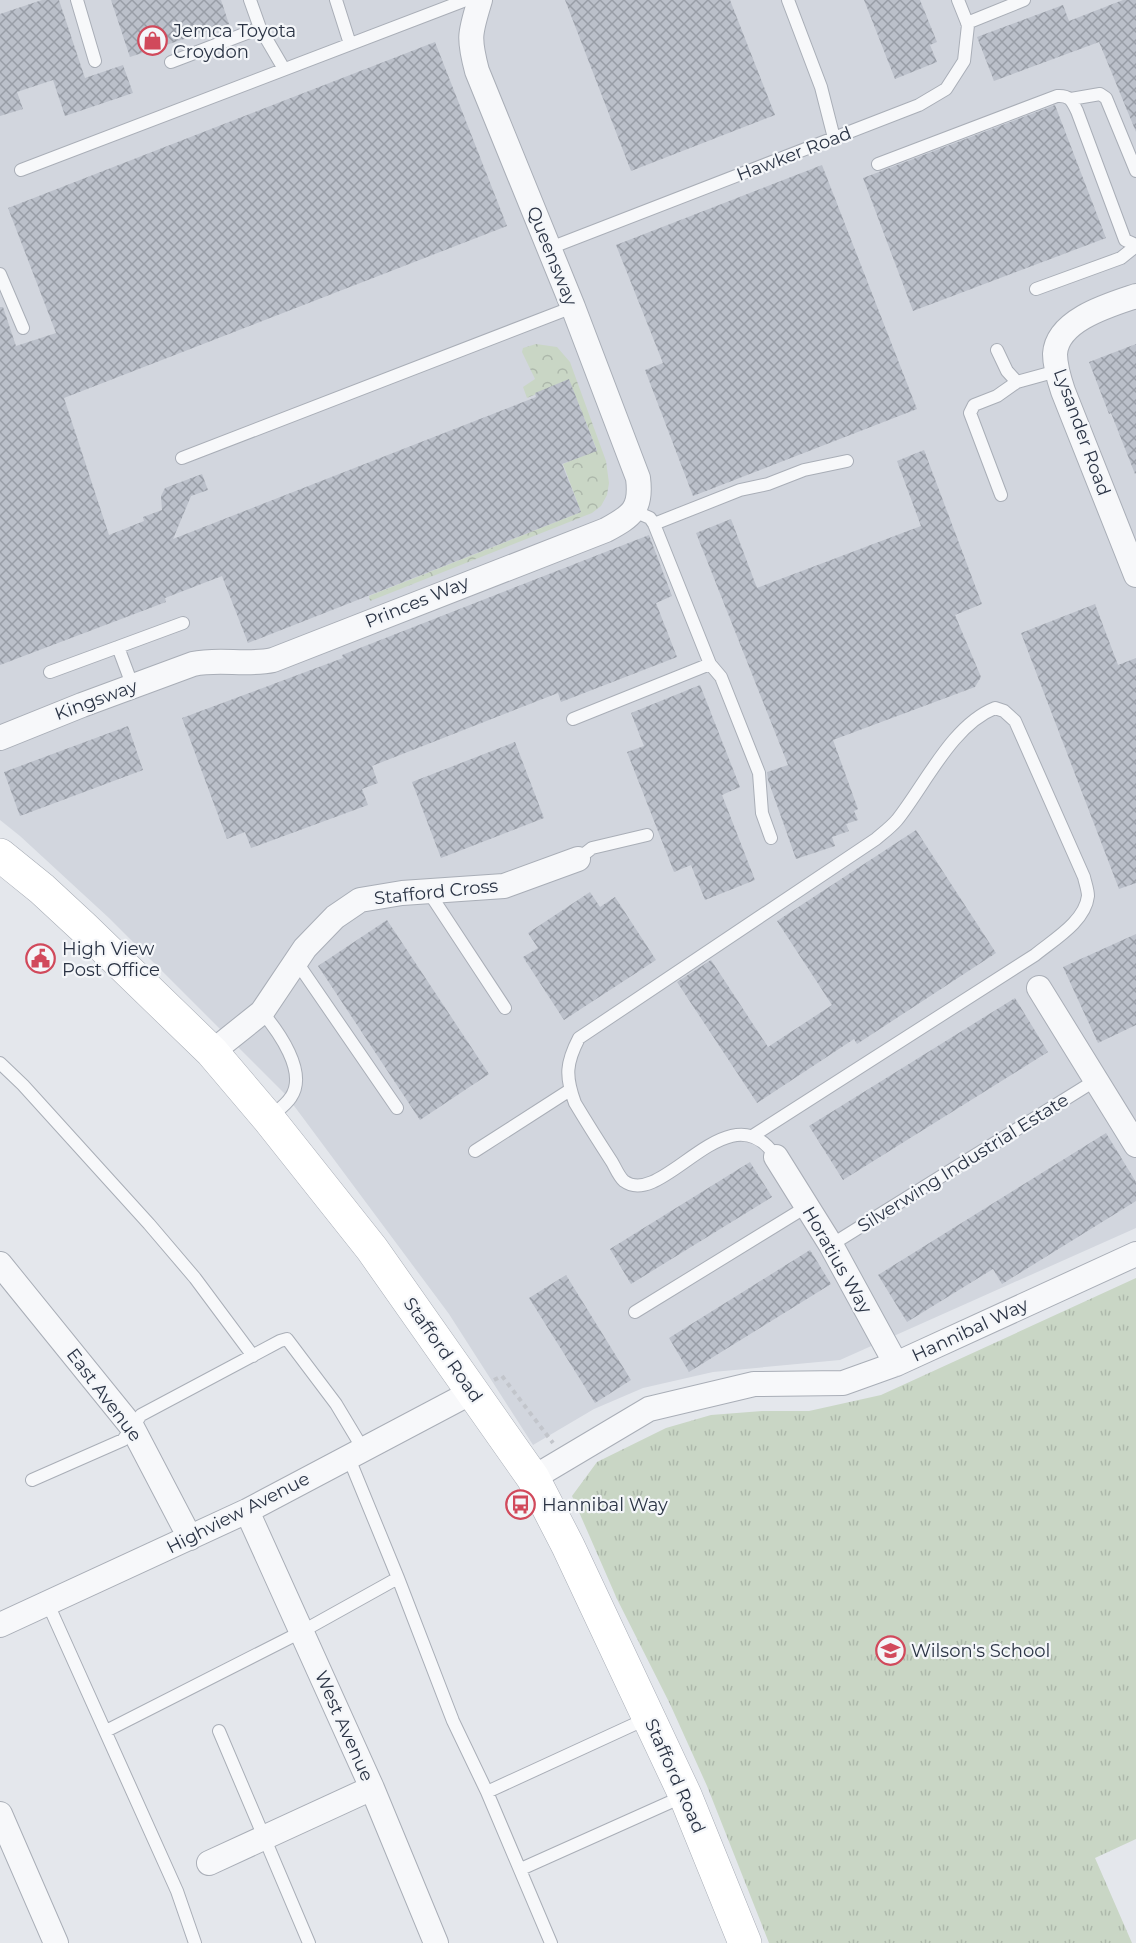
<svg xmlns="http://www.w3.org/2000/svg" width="1136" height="1943" font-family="Montserrat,sans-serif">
<defs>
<pattern id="forest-crowns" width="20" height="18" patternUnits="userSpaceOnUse" patternTransform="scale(1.5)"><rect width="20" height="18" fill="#c9d6c5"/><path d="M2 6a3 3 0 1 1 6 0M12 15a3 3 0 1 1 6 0" fill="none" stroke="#adb8ab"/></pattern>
<pattern id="park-tufts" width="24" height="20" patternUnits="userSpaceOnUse" patternTransform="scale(1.5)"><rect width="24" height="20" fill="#c9d6c5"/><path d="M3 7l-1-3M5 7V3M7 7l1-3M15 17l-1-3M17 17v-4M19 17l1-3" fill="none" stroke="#adb8ab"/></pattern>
<pattern id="building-cross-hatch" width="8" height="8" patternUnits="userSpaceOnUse" patternTransform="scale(1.5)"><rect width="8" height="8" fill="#bbc0ca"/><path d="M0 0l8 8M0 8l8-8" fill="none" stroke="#989da6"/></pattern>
</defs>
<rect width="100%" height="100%" fill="#e4e7ec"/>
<!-- built -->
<path fill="#d2d6de" d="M0 0H1136V1228L840 1360 713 1372 643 1388 594 1409 533 1445 449 1314 286 1095 109 918 20 836 0 820Z"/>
<!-- forest -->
<path fill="url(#forest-crowns)" d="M536 344 557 347 570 362 606 461 609 483 607 495 601 506 592 513 370 601 369 596 581 512 563 464 597 450 569 380 527 398 523 387 535 379 522 352 523 348Z"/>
<!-- park -->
<path fill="url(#park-tufts)" d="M1136 1278V1839L1095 1858 1132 1943H769L707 1786 670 1704 617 1599 572 1496 597 1462 666 1428 711 1415 762 1411H809L881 1395Z"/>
<!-- building -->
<path fill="url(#building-cross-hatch)" d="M42 0H59L85 78 123 65 133 93 65 116 53 80 17 92 23 109 0 116V14Z
M111 0H221L229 24 130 57Z
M565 0H730L775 115 631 171Z
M864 0H920L937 42 930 45 937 62 895 79Z
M1123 0H1136V132L1099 42 994 81 977 37 1063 5 1069 21Z
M435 42 507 226 64 398 109 535 144 521 143 517 162 510 161 496 165 488 202 474 208 490 191 496 173 539 536 397 535 393 569 379 597 451 562 464 581 512 248 643 222 576 165 598 166 602 0 665V307H3L16 346 56 333 8 208Z
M1055 105 1106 238 913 311 863 178Z
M822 165 917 409 693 496 645 370 663 363 616 245Z
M1136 344V473L1135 474 1111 413 1109 414 1089 362Z
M924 450 982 604 955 615 981 677 975 687 833 740 858 809 854 811 858 820 846 824 849 831 832 837 835 846 796 859 768 780 767 772 788 765 696 533 731 519 757 588 921 526 897 461Z
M649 535 672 596 656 603 677 657 561 702 558 693 372 766 378 783 362 789 368 805 251 848 245 832 227 839 182 718 343 658 342 655Z
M1095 604 1118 665 1136 658V883L1119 889 1021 633Z
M700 685 740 787 722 795 755 880 705 900 691 865 674 872 627 752 644 746 631 713Z
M128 726 143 770 20 816 4 772Z
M515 742 544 818 441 858 412 782Z
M916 830 996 953 857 1044 854 1039 757 1103 677 982 711 960 768 1047 832 1005 777 921Z
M590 892 600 907 615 897 656 960 564 1020 523 957 538 948 528 933Z
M387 920 489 1074 420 1120 318 966Z
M1136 934V1025L1098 1043 1063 967Z
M1015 998 1048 1052 843 1180 809 1126Z
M1106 1133 1136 1182V1201L1002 1284 993 1269 907 1322 878 1275Z
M750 1162 772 1197 631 1284 610 1249Z
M810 1250 831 1284 689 1372 669 1338Z
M566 1275 631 1380 595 1403 529 1298Z"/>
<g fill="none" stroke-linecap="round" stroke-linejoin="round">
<defs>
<path id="lane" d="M77 0 95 61
M250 0 260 28 284 69
M336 0 350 44
M788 0 821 87 834 138
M967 23 1024 0
M171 62 260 28
M1071 99 1100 94 1106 98 1136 171
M878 164 1057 96C1070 95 1072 101 1077 111L1125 240 1136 245
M21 170 466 0
M550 248 919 105 946 89 964 61 968 25 958 0
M0 274 23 328
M1036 289 1121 258 1136 246
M997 350 1007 371 1017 382
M182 458 573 307
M1001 495 970 413 974 405 997 396 1017 382 1057 371
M634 511 650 518 654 524 740 490 768 484 804 470 847 461
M654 524 710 664 721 677 759 773 762 813 771 838
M50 672 118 647
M133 687 118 647 183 623
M573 719 710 664
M578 859 592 848 647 835
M428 891 505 1008
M296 961 397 1108
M262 1012C278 1031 308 1072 291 1097 286 1105 277 1111 270 1117
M0 1063 23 1085 149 1224 195 1278 253 1356
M754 1135 1035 955C1053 940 1085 922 1088 896 1088 890 1085 882 1084 877L1015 721 1004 711 995 708C952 725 925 785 897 820 891 827 883 833 876 839L579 1038C566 1063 565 1076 575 1103 587 1123 599 1142 612 1162 615 1167 619 1177 624 1181 663 1210 729 1086 776 1157
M475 1151 570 1090
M831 1245 1096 1080
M635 1312 806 1207
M348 1456 398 1578 453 1721 487 1792 551 1943
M32 1480 123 1440 141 1415 280 1341 287 1339 336 1404 363 1449
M48 1604 177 1891 195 1943
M106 1731 301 1632 398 1578
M219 1731 309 1943
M487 1792 648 1718
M521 1869 684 1796"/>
<path id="street" d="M1136 296C1109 305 1057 320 1055 354 1055 366 1059 379 1063 391L1136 575
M0 738 82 705 193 664C220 658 246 666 273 660L606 530C632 516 642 509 638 478L573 307 477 71C468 37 470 33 480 0
M1039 988 1136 1145
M212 1052 262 1012 305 948 335 917 360 900 402 893 504 886 578 859
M776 1157 831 1245 896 1364
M0 1264 132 1427 190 1538
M533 1478 649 1409 754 1384 843 1383 896 1364 1136 1254
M247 1511 372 1788 436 1943
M0 1625 247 1511 472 1392
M0 1814 56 1943
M209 1863 372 1788"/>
<path id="secondary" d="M0 855 42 889 83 927 212 1052 268 1118 372 1249 533 1478 568 1546 685 1795 745 1943"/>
</defs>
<!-- lane casing -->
<use href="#lane" stroke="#a9aeb7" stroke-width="14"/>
<!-- street casing -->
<use href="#street" stroke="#a9aeb7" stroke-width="26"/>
<!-- secondary casing -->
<use href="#secondary" stroke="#a9aeb7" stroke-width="34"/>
<!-- path -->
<path stroke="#c2c5cb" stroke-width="4" stroke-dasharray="4.5 4.5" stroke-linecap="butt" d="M494 1380 502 1376 553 1443"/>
<!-- lane -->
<use href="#lane" stroke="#f7f8fa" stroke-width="12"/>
<!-- street -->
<use href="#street" stroke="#f7f8fa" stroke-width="24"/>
<!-- secondary -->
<use href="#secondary" stroke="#fff" stroke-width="33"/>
</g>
<!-- icons -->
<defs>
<symbol id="shop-ring" viewBox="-11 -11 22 22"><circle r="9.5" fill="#f4f6f9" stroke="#d1495b" stroke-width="1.5"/><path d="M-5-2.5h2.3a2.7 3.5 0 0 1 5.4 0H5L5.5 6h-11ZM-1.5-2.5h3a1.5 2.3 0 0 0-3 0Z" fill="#d1495b"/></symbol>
<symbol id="civic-ring" viewBox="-11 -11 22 22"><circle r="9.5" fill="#f4f6f9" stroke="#d1495b" stroke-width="1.5"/><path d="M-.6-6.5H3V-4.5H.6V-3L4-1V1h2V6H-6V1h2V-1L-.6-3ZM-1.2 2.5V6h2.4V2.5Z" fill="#d1495b"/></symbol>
<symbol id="bus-ring" viewBox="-11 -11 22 22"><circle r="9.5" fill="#f4f6f9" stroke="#d1495b" stroke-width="1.5"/><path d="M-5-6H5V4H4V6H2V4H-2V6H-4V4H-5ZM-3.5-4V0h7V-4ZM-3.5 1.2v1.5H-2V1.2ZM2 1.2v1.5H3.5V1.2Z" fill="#d1495b"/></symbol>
<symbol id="school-ring" viewBox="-11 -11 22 22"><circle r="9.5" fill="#f4f6f9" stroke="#d1495b" stroke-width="1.5"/><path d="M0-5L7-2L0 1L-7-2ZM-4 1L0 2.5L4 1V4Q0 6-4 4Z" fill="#d1495b"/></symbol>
</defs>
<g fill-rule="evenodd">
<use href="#shop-ring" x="136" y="24" width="33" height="33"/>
<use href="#civic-ring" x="24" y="942" width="33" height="33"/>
<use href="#bus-ring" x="504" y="1488" width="33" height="33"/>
<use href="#school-ring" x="874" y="1634" width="33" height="33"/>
</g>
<g text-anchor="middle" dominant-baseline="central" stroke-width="4.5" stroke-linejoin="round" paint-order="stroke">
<!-- poi labels -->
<g font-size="18" fill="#2b3445" stroke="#f4f6f9" text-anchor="start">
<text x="173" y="31">Jemca Toyota<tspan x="173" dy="21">Croydon</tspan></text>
<text x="62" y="949">High View<tspan x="62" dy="21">Post Office</tspan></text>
<text x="542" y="1505">Hannibal Way</text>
<text x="911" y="1651">Wilson's School</text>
</g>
<!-- street labels -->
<g font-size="18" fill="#2b3445" stroke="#f4f6f9">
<text transform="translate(794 154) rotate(-21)">Hawker Road</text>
<text transform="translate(552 256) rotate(68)">Queensway</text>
<text transform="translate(1082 432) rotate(70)">Lysander Road</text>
<text transform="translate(417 602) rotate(-22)">Princes Way</text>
<text transform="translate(96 700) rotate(-20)">Kingsway</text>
<text transform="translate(436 892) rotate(-6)">Stafford Cross</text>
<text transform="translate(963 1163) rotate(-32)">Silverwing Industrial Estate</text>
<text transform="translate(837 1260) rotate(60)">Horatius Way</text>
<text transform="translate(970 1330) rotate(-25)">Hannibal Way</text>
<text transform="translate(443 1350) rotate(55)">Stafford Road</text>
<text transform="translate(104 1395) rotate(53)">East Avenue</text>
<text transform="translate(238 1513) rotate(-27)">Highview Avenue</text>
<text transform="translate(344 1726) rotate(66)">West Avenue</text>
<text transform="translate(675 1776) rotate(66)">Stafford Road</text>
</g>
</g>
</svg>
